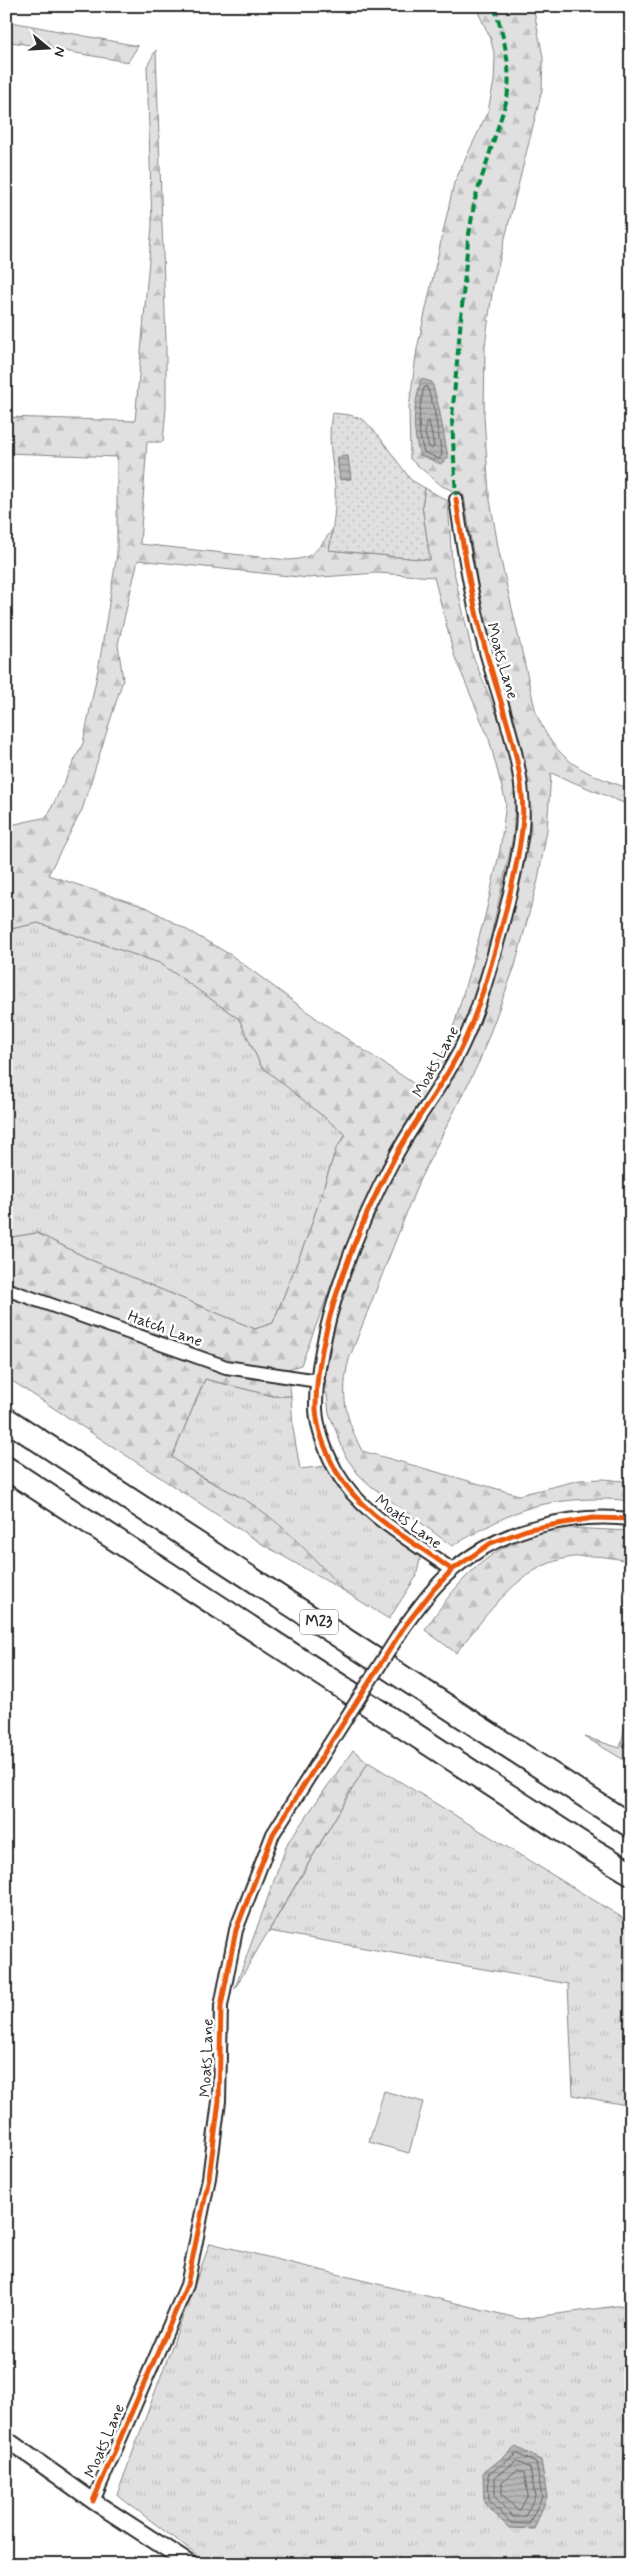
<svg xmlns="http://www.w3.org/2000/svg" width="637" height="2570" font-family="Mynerve,sans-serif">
<defs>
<pattern id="grass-tufts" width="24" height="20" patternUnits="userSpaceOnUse" patternTransform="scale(1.25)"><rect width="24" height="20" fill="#e0e0e0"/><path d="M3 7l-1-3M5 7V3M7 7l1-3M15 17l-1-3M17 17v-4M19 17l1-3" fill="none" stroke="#c0c0c0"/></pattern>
<pattern id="forest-firs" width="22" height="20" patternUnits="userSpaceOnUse" patternTransform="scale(1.25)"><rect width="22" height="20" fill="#e0e0e0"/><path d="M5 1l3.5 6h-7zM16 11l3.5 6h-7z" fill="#c0c0c0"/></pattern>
<pattern id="garden-dots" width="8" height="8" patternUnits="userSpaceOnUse" patternTransform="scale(1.25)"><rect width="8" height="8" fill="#e0e0e0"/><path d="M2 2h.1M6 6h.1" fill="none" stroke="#c0c0c0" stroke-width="1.8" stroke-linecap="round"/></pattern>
<pattern id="water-rules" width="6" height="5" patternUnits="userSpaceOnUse" patternTransform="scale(1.25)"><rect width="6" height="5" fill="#b6b6b6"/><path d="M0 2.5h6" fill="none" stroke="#949494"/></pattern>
</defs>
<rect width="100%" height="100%" fill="#fff"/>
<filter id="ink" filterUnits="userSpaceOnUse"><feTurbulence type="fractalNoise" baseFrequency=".02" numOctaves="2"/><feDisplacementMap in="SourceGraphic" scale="10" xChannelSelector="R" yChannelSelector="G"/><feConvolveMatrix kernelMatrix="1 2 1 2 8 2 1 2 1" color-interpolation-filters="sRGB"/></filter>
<g filter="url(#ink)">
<!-- grass -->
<path fill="url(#grass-tufts)" stroke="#868686" d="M38 923 160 963 239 1019 261 1066 346 1134 336 1149 308 1235 273 1323 255 1329 91 1260 37 1233 6 1238V930Z
M205 1379 273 1396H291L293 1428 300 1469 326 1466C346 1503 384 1535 421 1555L416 1577 389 1619 344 1591 270 1517 247 1501 183 1466 172 1457Z
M368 1762 631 1923V2106L573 2095 568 1984 269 1931Z
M210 2243 521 2319 631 2304V2564H208L117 2495Z"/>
<!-- forest -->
<path fill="url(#forest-firs)" stroke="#868686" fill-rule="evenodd" d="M475 6H533L543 57 542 90 493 286 485 346 484 416 489 494 499 552 536 713C556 762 583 773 631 789V806L551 773 547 830 538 880 515 966 479 1062 419 1181 349 1359C340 1396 345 1417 362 1451L519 1495 580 1480 604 1479 631 1482V1501C600 1497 566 1499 535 1506 506 1514 478 1532 452 1546L371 1486 358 1474 346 1457 329 1413 325 1379 337 1312 365 1237 392 1175 464 1057 483 1011 519 889 531 828 526 774 481 604 464 496 442 486 410 459 409 407 417 349 454 183 488 111 494 81 495 57 490 37Z
M6 21 138 46 128 62 6 41Z
M156 50 166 341V408L163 442H147L140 544 288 560C315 559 317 549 333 529L329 550 430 560 422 506 425 488 448 501 452 563 473 656 502 728 516 790 513 838 487 953 470 1009 451 1055 382 1165 339 1265 301 1365 288 1369 291 1396H273L205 1379 172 1457C196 1478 228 1488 255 1506 289 1529 316 1561 344 1591L262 1544 6 1377V1238L37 1233 91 1260 255 1329 273 1323 308 1235 336 1149 346 1135 261 1066 239 1019 160 963 38 923 6 930V826L47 817 83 743 99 665 117 554V457L6 453V417L135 421 152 225 147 66ZM138 560 308 578 377 573 434 577 454 655 489 739 506 803 500 850 485 916 455 1022 441 1057 416 1085 320 1021 231 955 148 908 48 875 82 810 123 680 118 644Z
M569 1528 631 1531V1562C540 1538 507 1589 456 1653L425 1630C464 1571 497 1537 569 1528Z
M631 1702V1764L585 1737 620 1748Z
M353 1750 368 1762 235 1988 288 1842Z"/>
<!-- garden -->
<path fill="url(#garden-dots)" stroke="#868686" d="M332 413 350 415 364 420 378 435 411 480 425 488 422 506 430 560 329 550C333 530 336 508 335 487 333 462 327 438 332 413Z"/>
<!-- pitch -->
<path fill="#e0e0e0" stroke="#868686" d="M384 2091 423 2102 409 2153 369 2142Z"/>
<!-- water -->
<path fill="url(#water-rules)" stroke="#7e7e7e" d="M421 379 432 382 439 408 448 457 441 464 420 455C411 427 414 407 421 379Z
M348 456 351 479 340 480 337 457Z
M516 2447 541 2460 547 2497 534 2529 509 2528 484 2503 483 2473Z"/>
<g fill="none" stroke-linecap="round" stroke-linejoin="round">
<!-- shore -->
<path stroke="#636363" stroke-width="1" d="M427 387 434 409 442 455 439 459 424 452C417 431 418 410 424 388Z
M429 421 434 446 432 449 429 447 425 434 426 423Z
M517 2454 536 2463 542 2497 529 2524 511 2523 489 2500 488 2475Z
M517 2461 530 2468 535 2496 525 2517H513L495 2497V2478Z
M518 2470 524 2473 528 2495 520 2510 516 2509 502 2494V2482Z"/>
<defs>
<path id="minor" d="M6 1289 226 1367 318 1381
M452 1570C412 1540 362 1516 336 1471 326 1452 317 1430 316 1409 315 1333 358 1224 395 1157 415 1119 444 1085 462 1046 479 1010 489 971 500 933 509 899 518 864 522 829 528 768 499 702 484 644 471 597 463 548 456 499
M404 1627C419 1607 434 1585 454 1569 500 1529 571 1512 631 1519
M93 2501 187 2285 209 2178 219 2101 221 2006 236 1930 273 1834 329 1745"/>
<path id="tertiary" d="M6 2439 93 2501 190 2564"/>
<path id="motorway" d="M6 1419 631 1826
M6 1468 581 1843 631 1873"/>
</defs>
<!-- minor casing -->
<use href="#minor" stroke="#2b2b2b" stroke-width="16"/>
<!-- tertiary casing -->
<use href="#tertiary" stroke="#2b2b2b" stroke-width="19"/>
<!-- motorway casing -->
<use href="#motorway" stroke="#2b2b2b" stroke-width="26"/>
<!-- minor -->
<use href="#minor" stroke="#fff" stroke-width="12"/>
<!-- tertiary -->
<use href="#tertiary" stroke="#fff" stroke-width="15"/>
<!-- motorway -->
<use href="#motorway" stroke="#fff" stroke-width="22"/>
<defs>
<path id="minor-bridge" d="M329 1745 404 1627"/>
</defs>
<!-- minor-bridge casing -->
<use href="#minor-bridge" stroke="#2b2b2b" stroke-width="16" stroke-linecap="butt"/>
<!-- minor-bridge -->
<use href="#minor-bridge" stroke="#fff" stroke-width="12"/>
<!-- quiet -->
<path stroke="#00873e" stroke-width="4" stroke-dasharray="8 4" stroke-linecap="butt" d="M456 499 452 418 468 240 475 199 507 99C512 67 504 37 494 6"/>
<defs>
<path id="cycleway" d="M452 1570C412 1540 362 1516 336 1471 326 1452 317 1430 316 1409 315 1333 358 1224 395 1157 415 1119 444 1085 462 1046 479 1010 489 971 500 933 509 899 518 864 522 829 528 768 499 702 484 644 471 597 463 548 456 499
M93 2501 187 2285 209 2178 219 2101 221 2006 236 1930 273 1834 404 1627 434 1589 452 1570 491 1543 529 1529 593 1518 631 1519"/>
</defs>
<!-- cycleway casing -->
<use href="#cycleway" stroke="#fff" stroke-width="8"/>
<!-- cycleway -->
<use href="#cycleway" stroke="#e8590c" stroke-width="5"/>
</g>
</g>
<g text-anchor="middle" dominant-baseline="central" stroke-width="5" stroke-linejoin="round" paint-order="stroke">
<!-- shield labels -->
<rect fill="#fff" stroke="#6b6b6b" stroke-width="1" x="300" y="1609.5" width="38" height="25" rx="4"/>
<g font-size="15" font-weight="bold" fill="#2b2b2b">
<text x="319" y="1622">M23</text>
</g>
<!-- street labels -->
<g font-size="16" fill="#2b2b2b" stroke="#fff">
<text transform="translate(502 661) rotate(74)">Moats Lane</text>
<text transform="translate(436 1062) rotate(-61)">Moats Lane</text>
<text transform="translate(165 1329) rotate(20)">Hatch Lane</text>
<text transform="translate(408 1522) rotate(37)">Moats Lane</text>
<text transform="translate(207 2058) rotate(-88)">Moats Lane</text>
<text transform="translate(105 2441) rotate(-67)">Moats Lane</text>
</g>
</g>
<!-- margin -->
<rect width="637" height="2570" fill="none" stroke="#fff" stroke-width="25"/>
<rect x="12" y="12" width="612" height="2545" fill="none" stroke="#2b2b2b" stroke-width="2" filter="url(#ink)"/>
<!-- north arrow -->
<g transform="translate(48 48) rotate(108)" stroke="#ffffff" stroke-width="4" paint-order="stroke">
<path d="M0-4L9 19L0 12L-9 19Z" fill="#2b2b2b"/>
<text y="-8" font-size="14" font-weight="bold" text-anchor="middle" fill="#2b2b2b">N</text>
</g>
</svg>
